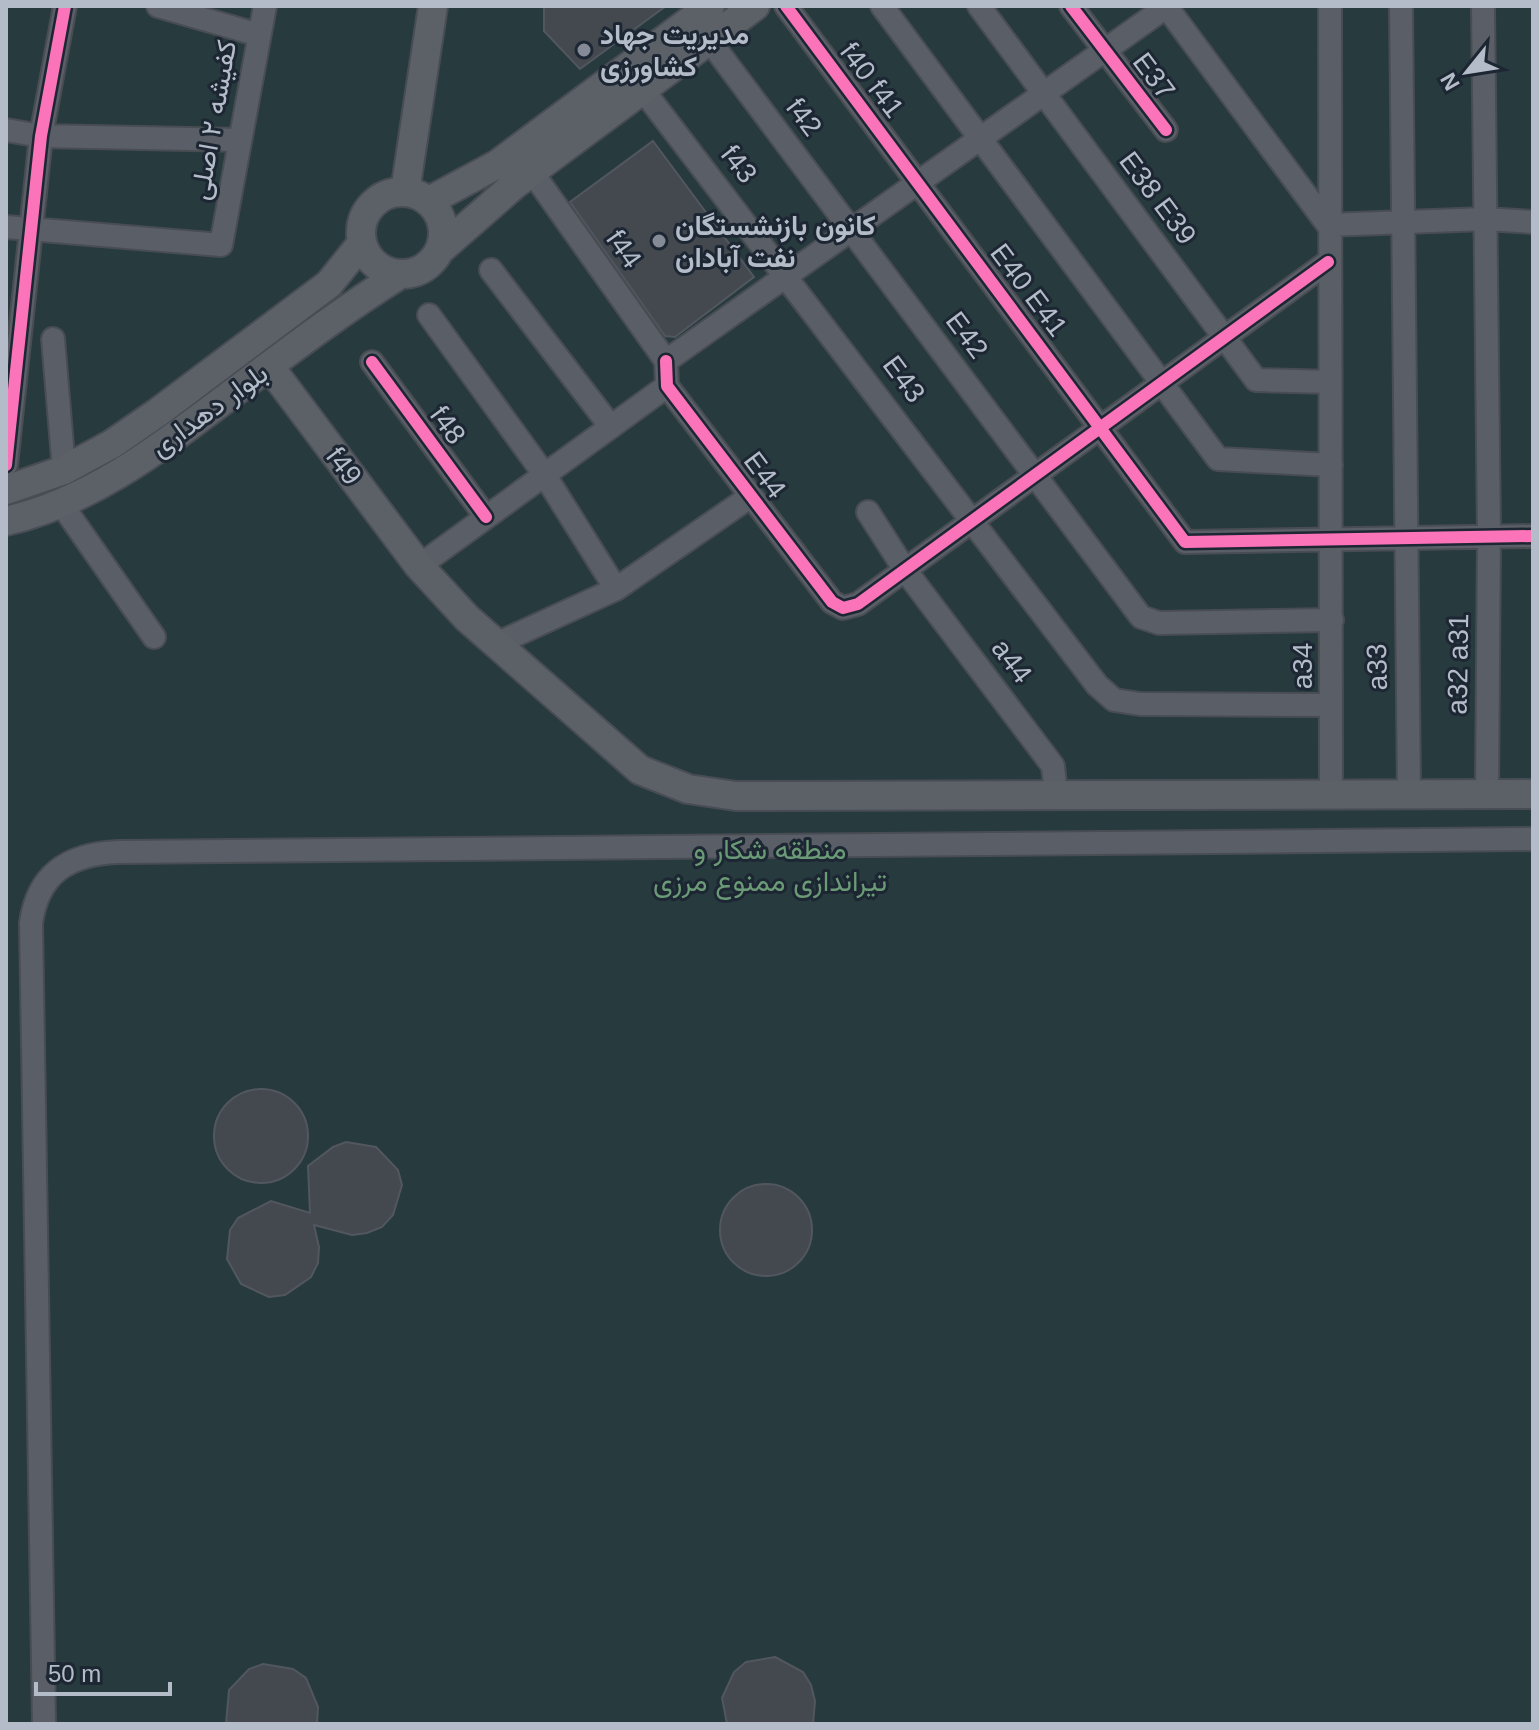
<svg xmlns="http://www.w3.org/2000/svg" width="1539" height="1730" font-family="Arial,Vazirmatn,sans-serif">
<rect width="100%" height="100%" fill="#2a3038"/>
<!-- green -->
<path fill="#273a3e" d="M6 6H1533V1724H6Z"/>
<!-- building -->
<path fill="#444950" stroke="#52575f" stroke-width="2" d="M544 6H666L580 69 544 31Z
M653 141 754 277 675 337 665 336 570 202Z
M214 1136a47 47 0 1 1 94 0a47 47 0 1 1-94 0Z
M346 1142 376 1147 398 1170 402 1185 393 1215 382 1227 367 1233 352 1235 314 1225 319 1247 318 1263 311 1277 285 1295 269 1297 241 1284 227 1259 230 1230 238 1218 271 1201 310 1213 308 1166 333 1147Z
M720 1230a46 46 0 1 1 92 0a46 46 0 1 1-92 0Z
M775 1657 803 1672 811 1685 815 1701 813 1724H727L722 1698 734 1672 746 1662Z
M263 1664 293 1669 306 1678 318 1707 317 1724H226L229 1690 249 1669Z"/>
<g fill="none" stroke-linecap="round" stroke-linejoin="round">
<defs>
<path id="minor" d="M158 6 259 35
M786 6 1185 542 1533 536
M882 6 1218 459 1331 465
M979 6 1256 380 1330 382
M1071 6 1166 130
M1166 6 1328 225
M1330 6 1331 793
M1401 6 1409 794
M1483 6 1489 535 1487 794
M709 40 1141 617 1159 623 1332 620
M643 90 1097 685 1114 700 1140 704 1331 705
M6 130 41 136 240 140
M532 172 666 361
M1328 225 1485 219 1533 222
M6 227 221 245 265 6
M491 270 611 427
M429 315 544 474 616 589
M53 339 64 470
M666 361 667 386 832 602 843 608 858 604 1328 262
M666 361 1166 7
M372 362 486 517
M6 465 41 136 65 6
M60 502 154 637
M868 512 905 570 1053 766 1056 794
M419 566 667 386
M496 644 616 589 751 496
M44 1724 31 923C38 873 69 854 118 852L1533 839"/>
<path id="major" d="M361 233a41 41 0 1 1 82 0a41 41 0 1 1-82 0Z
M405 192 433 6
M429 201 498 164 710 6
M441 249 514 185 755 6
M269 366 419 566 467 618 640 770 688 789 736 796 1533 794
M6 490 64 470 112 444 157 413 329 284 362 243
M6 521C91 502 161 447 229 396 285 354 340 312 399 275"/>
</defs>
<!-- minor casing -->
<use href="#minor" stroke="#484c53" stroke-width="26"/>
<!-- major casing -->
<use href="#major" stroke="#484c55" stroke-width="32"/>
<!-- minor -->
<use href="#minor" stroke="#5a5e66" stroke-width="22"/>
<!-- major -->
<use href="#major" stroke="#5c6168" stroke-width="28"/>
<defs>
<path id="cycleway" d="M786 6 1185 542 1533 536
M1071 6 1166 130
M666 361 667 386 832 602 843 608 858 604 1328 262
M372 362 486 517
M6 465 41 136 65 6"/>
</defs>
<!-- cycleway casing -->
<use href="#cycleway" stroke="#1d2633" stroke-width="17"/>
<!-- cycleway -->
<use href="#cycleway" stroke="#fb73b8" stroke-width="12"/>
</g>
<!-- markers -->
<g fill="#848b96" stroke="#1d2633" stroke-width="3">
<circle cx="584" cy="50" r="8"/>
<circle cx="659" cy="241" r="8"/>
</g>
<g text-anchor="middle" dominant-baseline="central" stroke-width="6" stroke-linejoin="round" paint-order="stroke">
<!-- poi labels -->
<g font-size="28" font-weight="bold" fill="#b4bcc9" stroke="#1d2633" text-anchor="start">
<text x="600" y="34">مدیریت جهاد<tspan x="600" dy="32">کشاورزی</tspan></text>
<text x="675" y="225">کانون بازنشستگان<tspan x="675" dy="32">نفت آبادان</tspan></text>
</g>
<!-- street labels -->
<g font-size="28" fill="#b4bcc9" stroke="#1d2633">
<text transform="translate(1154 76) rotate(53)">E37</text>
<text transform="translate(872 80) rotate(53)">f40 f41</text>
<text transform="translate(804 117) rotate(53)">f42</text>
<text transform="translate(213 120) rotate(-80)">کفیشه ۲ اصلی</text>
<text transform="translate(739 164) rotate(52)">f43</text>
<text transform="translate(1158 198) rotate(53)">E38 E39</text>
<text transform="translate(624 249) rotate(55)">f44</text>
<text transform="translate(1029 290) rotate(53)">E40 E41</text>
<text transform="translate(967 335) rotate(53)">E42</text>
<text transform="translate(904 379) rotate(53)">E43</text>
<text transform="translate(209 410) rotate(-36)">بلوار دهداری</text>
<text transform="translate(448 425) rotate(54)">f48</text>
<text transform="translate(344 466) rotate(53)">f49</text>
<text transform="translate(765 475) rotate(53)">E44</text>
<text transform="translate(1012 661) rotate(53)">a44</text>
<text transform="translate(1458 664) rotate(-89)">a32 a31</text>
<text transform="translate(1302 666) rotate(-90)">a34</text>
<text transform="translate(1377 667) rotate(-91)">a33</text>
</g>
<!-- park labels -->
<g font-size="28" fill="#6b9a76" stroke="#1d2633">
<text x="770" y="849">منطقه شکار و<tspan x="770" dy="32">تیراندازی ممنوع مرزی</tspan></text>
</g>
</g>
<!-- border -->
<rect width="1539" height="1730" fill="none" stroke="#b4bcc9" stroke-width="16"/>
<!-- north arrow -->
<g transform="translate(1467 72) rotate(240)" stroke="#1d2633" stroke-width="6" paint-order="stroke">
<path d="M0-6L14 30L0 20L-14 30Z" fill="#b4bcc9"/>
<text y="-12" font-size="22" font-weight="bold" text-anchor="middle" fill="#b4bcc9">N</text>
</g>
<!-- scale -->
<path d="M36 1682v12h134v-12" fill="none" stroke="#b4bcc9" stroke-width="4"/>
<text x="48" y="1682" font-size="24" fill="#b4bcc9" stroke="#1d2633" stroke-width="6" paint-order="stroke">50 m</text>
</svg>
